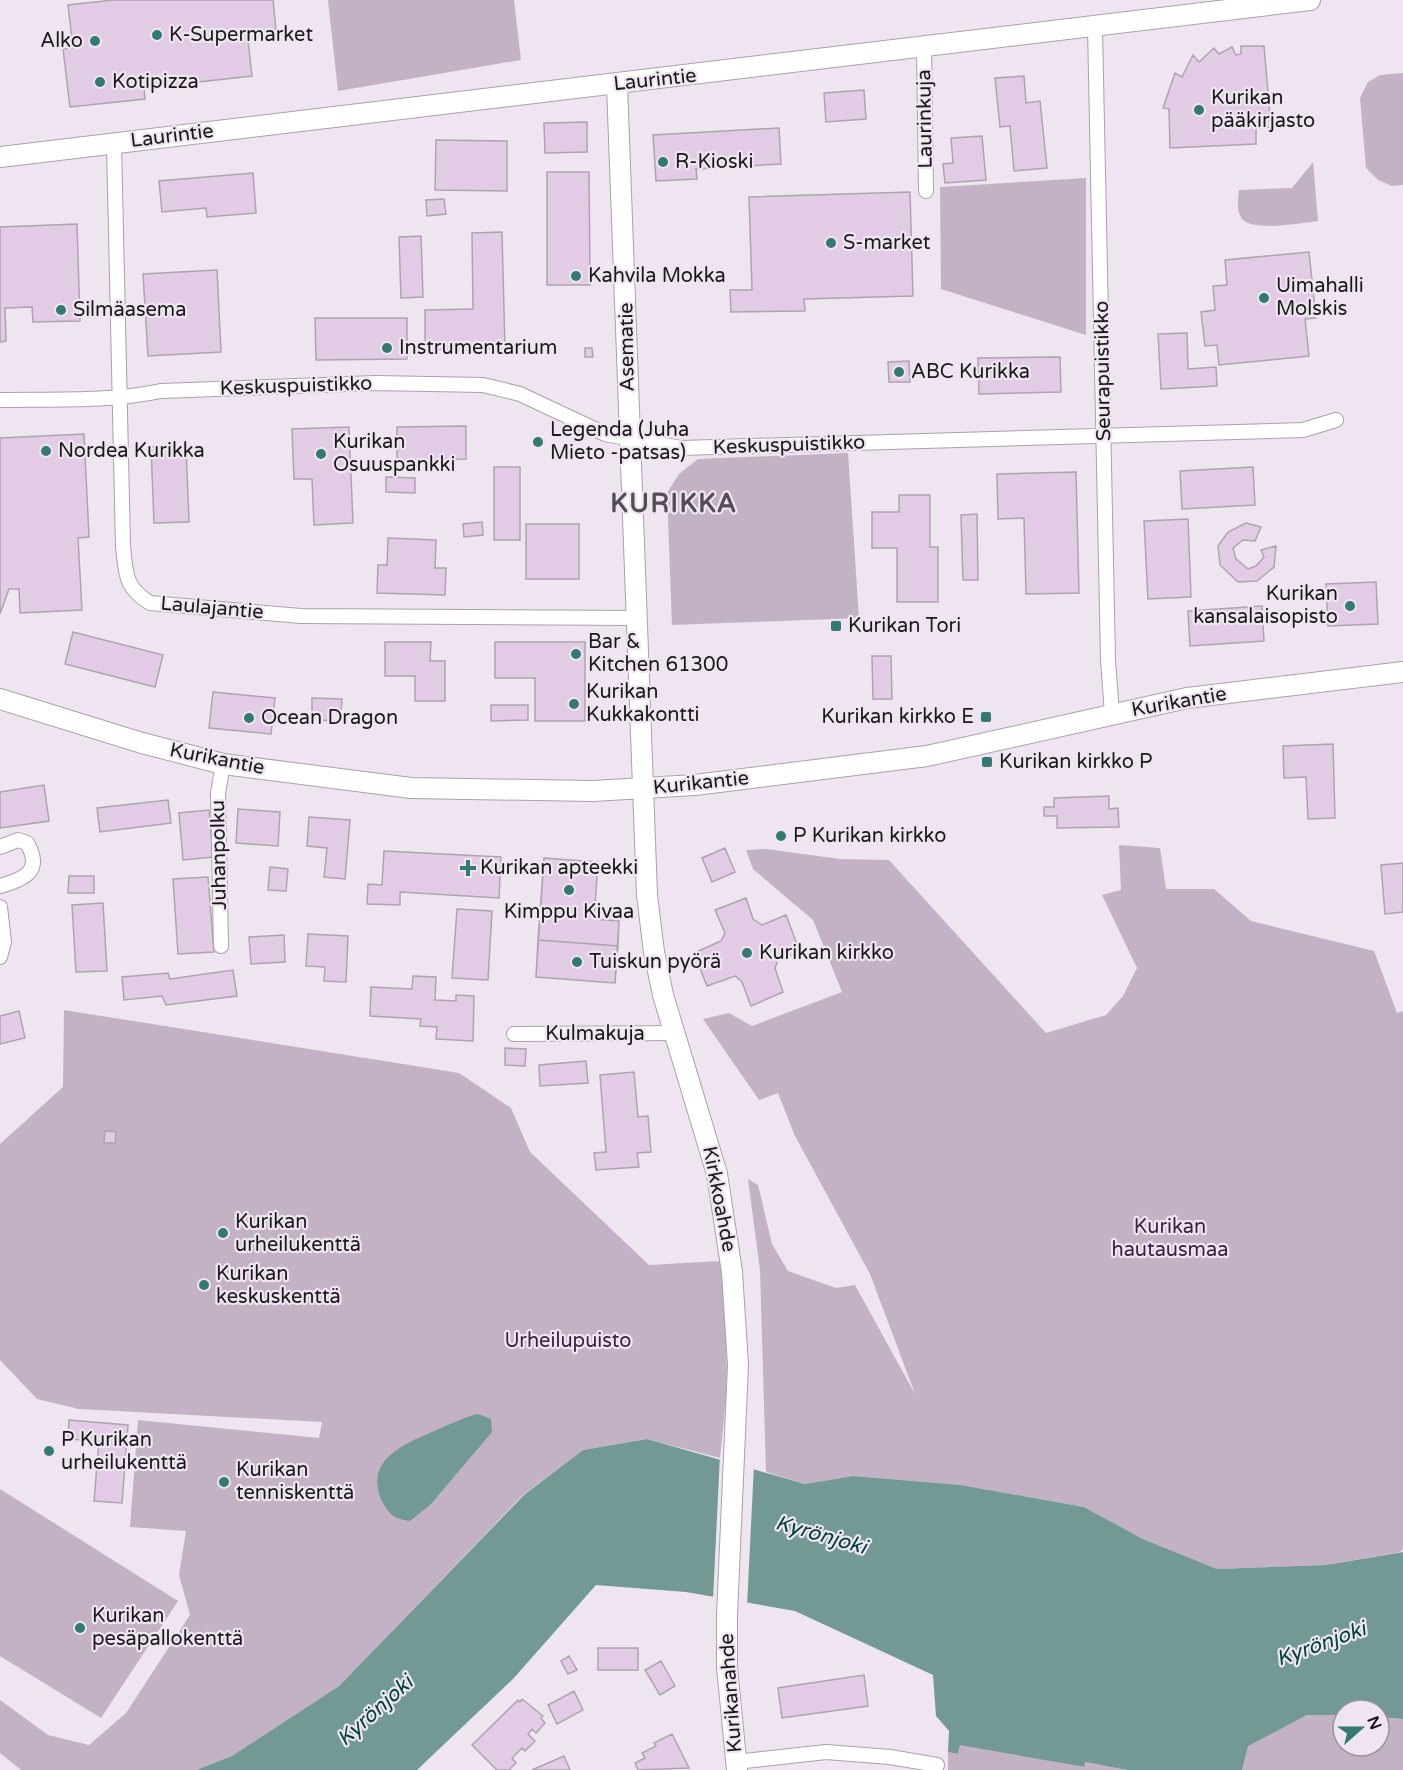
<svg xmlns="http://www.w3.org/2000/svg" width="1403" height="1770" font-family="'Varela Round',sans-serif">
<rect width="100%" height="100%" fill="#eee5f0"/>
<!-- green -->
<path fill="#c2b2c4" d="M328 0H514L521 60 338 91Z
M1403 73V185L1392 186 1378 180 1366 168 1360 98 1368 82 1380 75Z
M1313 162 1318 221C1302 223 1253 232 1242 219 1236 211 1238 199 1239 190L1292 188Z
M1086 178V335L941 289 940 187Z
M848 453 859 618 672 625 667 493 679 474 698 459Z
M1119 845 1160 848 1166 889H1214L1251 921 1374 951 1397 1013 1403 1011V1549L1400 1552 1326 1565 1217 1569 1143 1539 1084 1507 961 1485 853 1476 805 1484 766 1472 760 1270 748 1179 758 1185 772 1244 788 1271 836 1288 855 1285 915 1394 870 1274 795 1136 778 1093 759 1100 703 1019 729 1013 752 1026 842 992 813 920 753 869 746 850 766 849 840 859 889 860 1046 1033 1106 1015 1123 996 1137 968 1102 895 1121 890Z
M64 1010 459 1073 511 1108 530 1152 649 1265 720 1261 726 1314 727 1389 720 1458 647 1439 583 1450 524 1494 339 1686 232 1756 196 1770H21L0 1753V1700L48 1735 89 1745 126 1713 190 1615 179 1575 186 1531 130 1527 138 1420 319 1438 322 1422 79 1409 37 1399 0 1360V1144L63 1087Z
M0 1489 178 1601 101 1718 0 1656Z
M1307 1715H1343V1746H1379V1717L1403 1719V1770H1242L1247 1746Z
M960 1744 1083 1767 1085 1762 1127 1770H948V1752L958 1754Z"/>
<!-- water -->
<path fill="#729994" d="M478 1414 491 1419 492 1432 431 1504 410 1521C394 1519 389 1514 382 1501 362 1458 409 1442 439 1429 453 1423 464 1417 478 1414Z
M647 1439 805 1484 853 1476 961 1485 1084 1507 1143 1539 1217 1569 1326 1565 1403 1552V1719L1379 1717V1710H1343V1715H1307L1248 1746 1242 1770H1127L1085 1762 1084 1767 960 1745 958 1754 948 1752 949 1731 936 1716 933 1675 795 1611 686 1592 596 1585 513 1679 417 1770H196L232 1756 339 1686 525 1494 583 1450Z"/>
<!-- pier -->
<path fill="#eee5f0" d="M720 1455 754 1465 747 1606 713 1600Z"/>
<!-- building -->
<path fill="#e1cbe5" stroke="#ada4ae" stroke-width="1.5" d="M113 0H273L276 29 247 32 252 76 144 88 145 99 70 107 63 49 73 48 68 5Z
M1241 46H1264L1271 127 1256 128V144L1170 148 1169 109 1163 108 1175 73 1182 77 1193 55 1199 62 1214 48 1219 54 1232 47 1236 55 1241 54Z
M1024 76 1026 103 1040 101 1047 168 1014 171 1010 126 1000 127 995 78Z
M864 90 866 119 826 122 824 93Z
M587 122V152L545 153 544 123Z
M779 128 781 164 696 169 697 179 656 181 653 135Z
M982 136 986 180 945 183 943 164 953 163 951 138Z
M436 140 507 141V191L435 190Z
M547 172H589L590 285H547Z
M253 173 256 213 207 217 206 208 162 212 159 181Z
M910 192 913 296 804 299 805 311 731 312 730 290H752L749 197Z
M444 199 446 214 427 216 426 200Z
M77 224 80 321 33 322 32 307 5 308 6 341 0 342V227Z
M502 232 505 349 425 350V310L473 309 472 233Z
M421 236 423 297 401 298 399 237Z
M1309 252 1316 318 1305 319 1309 356 1219 365 1217 345 1205 346 1201 312 1215 310 1213 286 1227 285 1225 260Z
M217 270 221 352 148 356 143 274Z
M315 318H407V359L316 360Z
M1187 333 1188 369 1216 367 1217 386 1161 389 1158 334Z
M585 348H592L593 357H585Z
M1060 357 1061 392 979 394 978 358Z
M909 361 910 382H889L888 362Z
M466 426V459L397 460V427Z
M349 427 353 523 314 525 312 479H294L292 429Z
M84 434 89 537 78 538 82 610 20 613 19 589H9L0 614V438Z
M186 446 189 522 154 523 151 447Z
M494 467H520V540H494Z
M1253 467 1255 505 1182 509 1180 471Z
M1076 472 1079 593 1026 594 1024 518 998 519 997 474Z
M386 477 415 478V493L386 492Z
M899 495H930V547H938V602H897V548H872V512H899Z
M977 514 978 580H963L961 515Z
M1188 519 1191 597 1148 599 1144 521Z
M482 522 483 535 464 537 463 524Z
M1246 523 1261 527 1255 541 1243 540 1233 548 1236 559 1248 569 1256 566 1264 557 1261 550 1276 546 1274 567 1257 581 1238 582 1220 565 1218 546 1228 532Z
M526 524H579V579H526Z
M388 538 436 540 435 568H446L445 595 377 593 378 565H387Z
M1376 582 1378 624 1328 626 1326 584Z
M1262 606 1264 641 1190 646 1188 611Z
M73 632 163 655 155 687 65 664Z
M385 642H431L430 661H445V701H415V676H385Z
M495 642H585V721H535V678H495Z
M872 656H891L892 699H873Z
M213 692 275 698 271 734 209 728Z
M312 698 342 699 341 712H332V721L320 720V712H312Z
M491 705H528V720L491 721Z
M1333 744 1335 818 1308 819 1306 777 1284 778 1283 746Z
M44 785 49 821 0 828V792Z
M1109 796V809L1118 808 1119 827 1057 828V816H1044V807H1054V798Z
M168 800 171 823 100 832 97 808Z
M238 809 280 812 278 846 236 843Z
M209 810 213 857 183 860 179 813Z
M309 817 350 820 345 879 324 877 327 848 307 846Z
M725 848 735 872 712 882 702 858Z
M384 851 501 857 499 898 400 892V905L367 904 368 884 382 885Z
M544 858 598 862 594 919 619 921 615 983 536 977Z
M544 858 598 862 594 919 619 921 618 946 538 940Z
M1403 863V912L1385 914 1381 865Z
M270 867 288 869 286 891 268 890Z
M69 876H94V893H68Z
M208 877 214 952 178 954 173 879Z
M746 898 753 919 762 925 786 915 800 952 778 960 775 968 783 992 751 1006 742 982 735 976 707 986 694 953 721 941 725 933 715 910Z
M103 903 107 971 76 972 72 905Z
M457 909 492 911 488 980 452 978Z
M308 934 348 936 346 982 324 981 325 967 306 966Z
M284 935 285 962 251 964 249 937Z
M538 940 618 946 615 983 536 977Z
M233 970 237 996 166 1005 162 996 124 1000 122 977 168 973 170 979Z
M413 976 436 977 435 1000 456 1001V995L474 996 473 1041 436 1039 437 1027 420 1026 421 1019 370 1016 371 987 412 989Z
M19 1011 25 1038 0 1044V1016Z
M505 1048 526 1049 525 1066 505 1065Z
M586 1061 588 1083 540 1086 539 1065Z
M634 1072 638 1117 648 1116 651 1152 637 1153 639 1167 596 1170 594 1153 606 1152 600 1075Z
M105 1131 116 1132 115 1143H104Z
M69 1420 128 1425 122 1503 94 1501 99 1441 68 1439Z
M598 1648H638V1670H598Z
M569 1656 577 1670 568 1674 561 1661Z
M661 1661 675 1686 660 1695 645 1670Z
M864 1675 868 1706 782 1718 778 1688Z
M574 1691 583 1710 557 1724 548 1705Z
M522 1699 543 1716 541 1718 545 1723 536 1733 532 1729 528 1734 535 1741 525 1751 522 1748 512 1758 516 1763 509 1770H497L472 1745 518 1700 520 1702Z
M672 1734 689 1768 638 1770 635 1763 645 1758 642 1753 656 1746 654 1743Z
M564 1756 570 1770H532Z"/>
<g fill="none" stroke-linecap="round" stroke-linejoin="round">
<defs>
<path id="street" d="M1095 27 1108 660 1112 714
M924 48 926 191
M114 143 123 546C126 573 124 587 150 603L301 616 636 618
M0 400C54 399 109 402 161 391L376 383 483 385 520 394 605 434 681 448 1303 430 1336 420
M0 847 18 840 27 843C43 871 25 879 0 886
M0 907 4 942 0 957
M221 946 218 793 223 764
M514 1034 675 1033
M736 1762 826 1752 890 1757 937 1765"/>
<path id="secondary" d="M617 85 647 895 654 952 663 995 717 1174 732 1272 738 1365 727 1615V1667L737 1770
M0 157C436 104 873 55 1310 0
M0 699 142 743 223 764 411 788 593 791 695 785 927 756 1187 698 1403 672"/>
</defs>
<!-- street casing -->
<use href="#street" stroke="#aaa1ab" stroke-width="16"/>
<!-- secondary casing -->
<use href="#secondary" stroke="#aaa1ab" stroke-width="22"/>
<!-- street -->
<use href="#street" stroke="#fff" stroke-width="14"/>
<!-- secondary -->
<use href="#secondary" stroke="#fff" stroke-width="20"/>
</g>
<!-- markers -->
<g fill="#337a73" stroke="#eee5f0" stroke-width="2">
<circle cx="157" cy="35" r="6"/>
<circle cx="95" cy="41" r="6"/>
<circle cx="100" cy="82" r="6"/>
<circle cx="1199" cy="110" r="6"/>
<circle cx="663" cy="162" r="6"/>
<circle cx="831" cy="243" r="6"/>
<circle cx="576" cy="276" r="6"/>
<circle cx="1264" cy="298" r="6"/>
<circle cx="61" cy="310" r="6"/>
<circle cx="387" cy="348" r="6"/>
<circle cx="899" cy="372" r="6"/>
<circle cx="538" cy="442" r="6"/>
<circle cx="46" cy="451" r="6"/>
<circle cx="321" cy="454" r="6"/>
<circle cx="1350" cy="606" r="6"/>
<rect x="830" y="620" width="12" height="12" rx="3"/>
<circle cx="576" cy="654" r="6"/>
<circle cx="574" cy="704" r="6"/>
<rect x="980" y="711" width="12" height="12" rx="3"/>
<circle cx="249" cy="718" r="6"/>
<rect x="981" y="756" width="12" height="12" rx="3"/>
<circle cx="781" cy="836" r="6"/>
<path d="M465 859h6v6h6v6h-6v6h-6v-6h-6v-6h6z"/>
<circle cx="569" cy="890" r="6"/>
<circle cx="747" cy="953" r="6"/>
<circle cx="577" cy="962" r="6"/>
<circle cx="223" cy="1233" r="6"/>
<circle cx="204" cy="1285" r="6"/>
<circle cx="49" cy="1451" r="6"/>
<circle cx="224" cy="1482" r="6"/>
<circle cx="80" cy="1628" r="6"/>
</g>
<g text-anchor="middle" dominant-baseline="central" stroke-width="4.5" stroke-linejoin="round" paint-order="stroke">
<!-- poi labels -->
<g font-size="20" fill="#1b181b" stroke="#eee5f0" text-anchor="start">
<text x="169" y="35">K-Supermarket</text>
<text x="83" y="41" text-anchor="end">Alko</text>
<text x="112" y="82">Kotipizza</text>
<text x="1211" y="98">Kurikan<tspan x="1211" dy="23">pääkirjasto</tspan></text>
<text x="675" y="162">R-Kioski</text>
<text x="843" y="243">S-market</text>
<text x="588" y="276">Kahvila Mokka</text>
<text x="1276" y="286">Uimahalli<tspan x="1276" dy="23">Molskis</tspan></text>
<text x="73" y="310">Silmäasema</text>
<text x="399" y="348">Instrumentarium</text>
<text x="911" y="372">ABC Kurikka</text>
<text x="550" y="430">Legenda (Juha<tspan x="550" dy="23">Mieto -patsas)</tspan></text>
<text x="333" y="442">Kurikan<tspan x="333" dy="23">Osuuspankki</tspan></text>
<text x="58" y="451">Nordea Kurikka</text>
<text x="1338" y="594" text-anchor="end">Kurikan<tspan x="1338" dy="23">kansalaisopisto</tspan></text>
<text x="848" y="626">Kurikan Tori</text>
<text x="588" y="642">Bar &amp;<tspan x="588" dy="23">Kitchen 61300</tspan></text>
<text x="586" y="692">Kurikan<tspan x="586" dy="23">Kukkakontti</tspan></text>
<text x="974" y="717" text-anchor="end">Kurikan kirkko E</text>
<text x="261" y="718">Ocean Dragon</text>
<text x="999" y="762">Kurikan kirkko P</text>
<text x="793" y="836">P Kurikan kirkko</text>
<text x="480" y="868">Kurikan apteekki</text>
<text x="569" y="912" text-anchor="middle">Kimppu Kivaa</text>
<text x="759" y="953">Kurikan kirkko</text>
<text x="589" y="962">Tuiskun pyörä</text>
<text x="235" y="1222">Kurikan<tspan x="235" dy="23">urheilukenttä</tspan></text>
<text x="216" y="1274">Kurikan<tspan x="216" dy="23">keskuskenttä</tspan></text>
<text x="61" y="1440">P Kurikan<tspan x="61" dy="23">urheilukenttä</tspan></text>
<text x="236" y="1470">Kurikan<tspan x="236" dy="23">tenniskenttä</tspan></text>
<text x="92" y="1616">Kurikan<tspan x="92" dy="23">pesäpallokenttä</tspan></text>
</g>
<!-- street labels -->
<g font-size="20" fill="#1b181b" stroke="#eee5f0">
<text transform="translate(655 80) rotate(-6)">Laurintie</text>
<text transform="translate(925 119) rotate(-91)">Laurinkuja</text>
<text transform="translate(172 136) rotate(-7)">Laurintie</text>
<text transform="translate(627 347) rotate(-91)">Asematie</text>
<text transform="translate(1103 371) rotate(-91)">Seurapuistikko</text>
<text transform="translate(296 386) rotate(-2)">Keskuspuistikko</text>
<text transform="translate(789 445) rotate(-2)">Keskuspuistikko</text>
<text transform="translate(212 608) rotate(5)">Laulajantie</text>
<text transform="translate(1179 702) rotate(-10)">Kurikantie</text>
<text transform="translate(217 759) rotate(11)">Kurikantie</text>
<text transform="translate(701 783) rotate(-6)">Kurikantie</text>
<text transform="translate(219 855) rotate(-91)">Juhanpolku</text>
<text x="595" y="1034">Kulmakuja</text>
<text transform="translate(719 1199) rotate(79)">Kirkkoahde</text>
<text transform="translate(731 1693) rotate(-94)">Kurikanahde</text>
</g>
<!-- park labels -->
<g font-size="20" fill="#3f2044" stroke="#eee5f0">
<text x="1170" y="1227">Kurikan<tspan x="1170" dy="23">hautausmaa</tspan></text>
<text x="568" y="1341">Urheilupuisto</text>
</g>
<!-- water labels -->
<g font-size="21" font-style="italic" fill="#00403b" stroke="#eee5f0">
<text transform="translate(821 1535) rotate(16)">Kyrönjoki</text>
<text transform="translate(1321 1644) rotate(-20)">Kyrönjoki</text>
<text transform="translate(375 1711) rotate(-42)">Kyrönjoki</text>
</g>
<!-- district labels -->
<g font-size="26" font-weight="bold" letter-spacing="1.5" fill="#544d55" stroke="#eee5f0">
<text x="674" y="503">KURIKKA</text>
</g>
</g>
<!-- north arrow -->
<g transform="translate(1361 1728) rotate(69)"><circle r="28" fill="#eee5f0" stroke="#9a939b" stroke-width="1.5"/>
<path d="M0-4.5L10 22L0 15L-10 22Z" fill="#337a73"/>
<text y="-9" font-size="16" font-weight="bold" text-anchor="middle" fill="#1b181b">N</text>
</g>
</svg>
